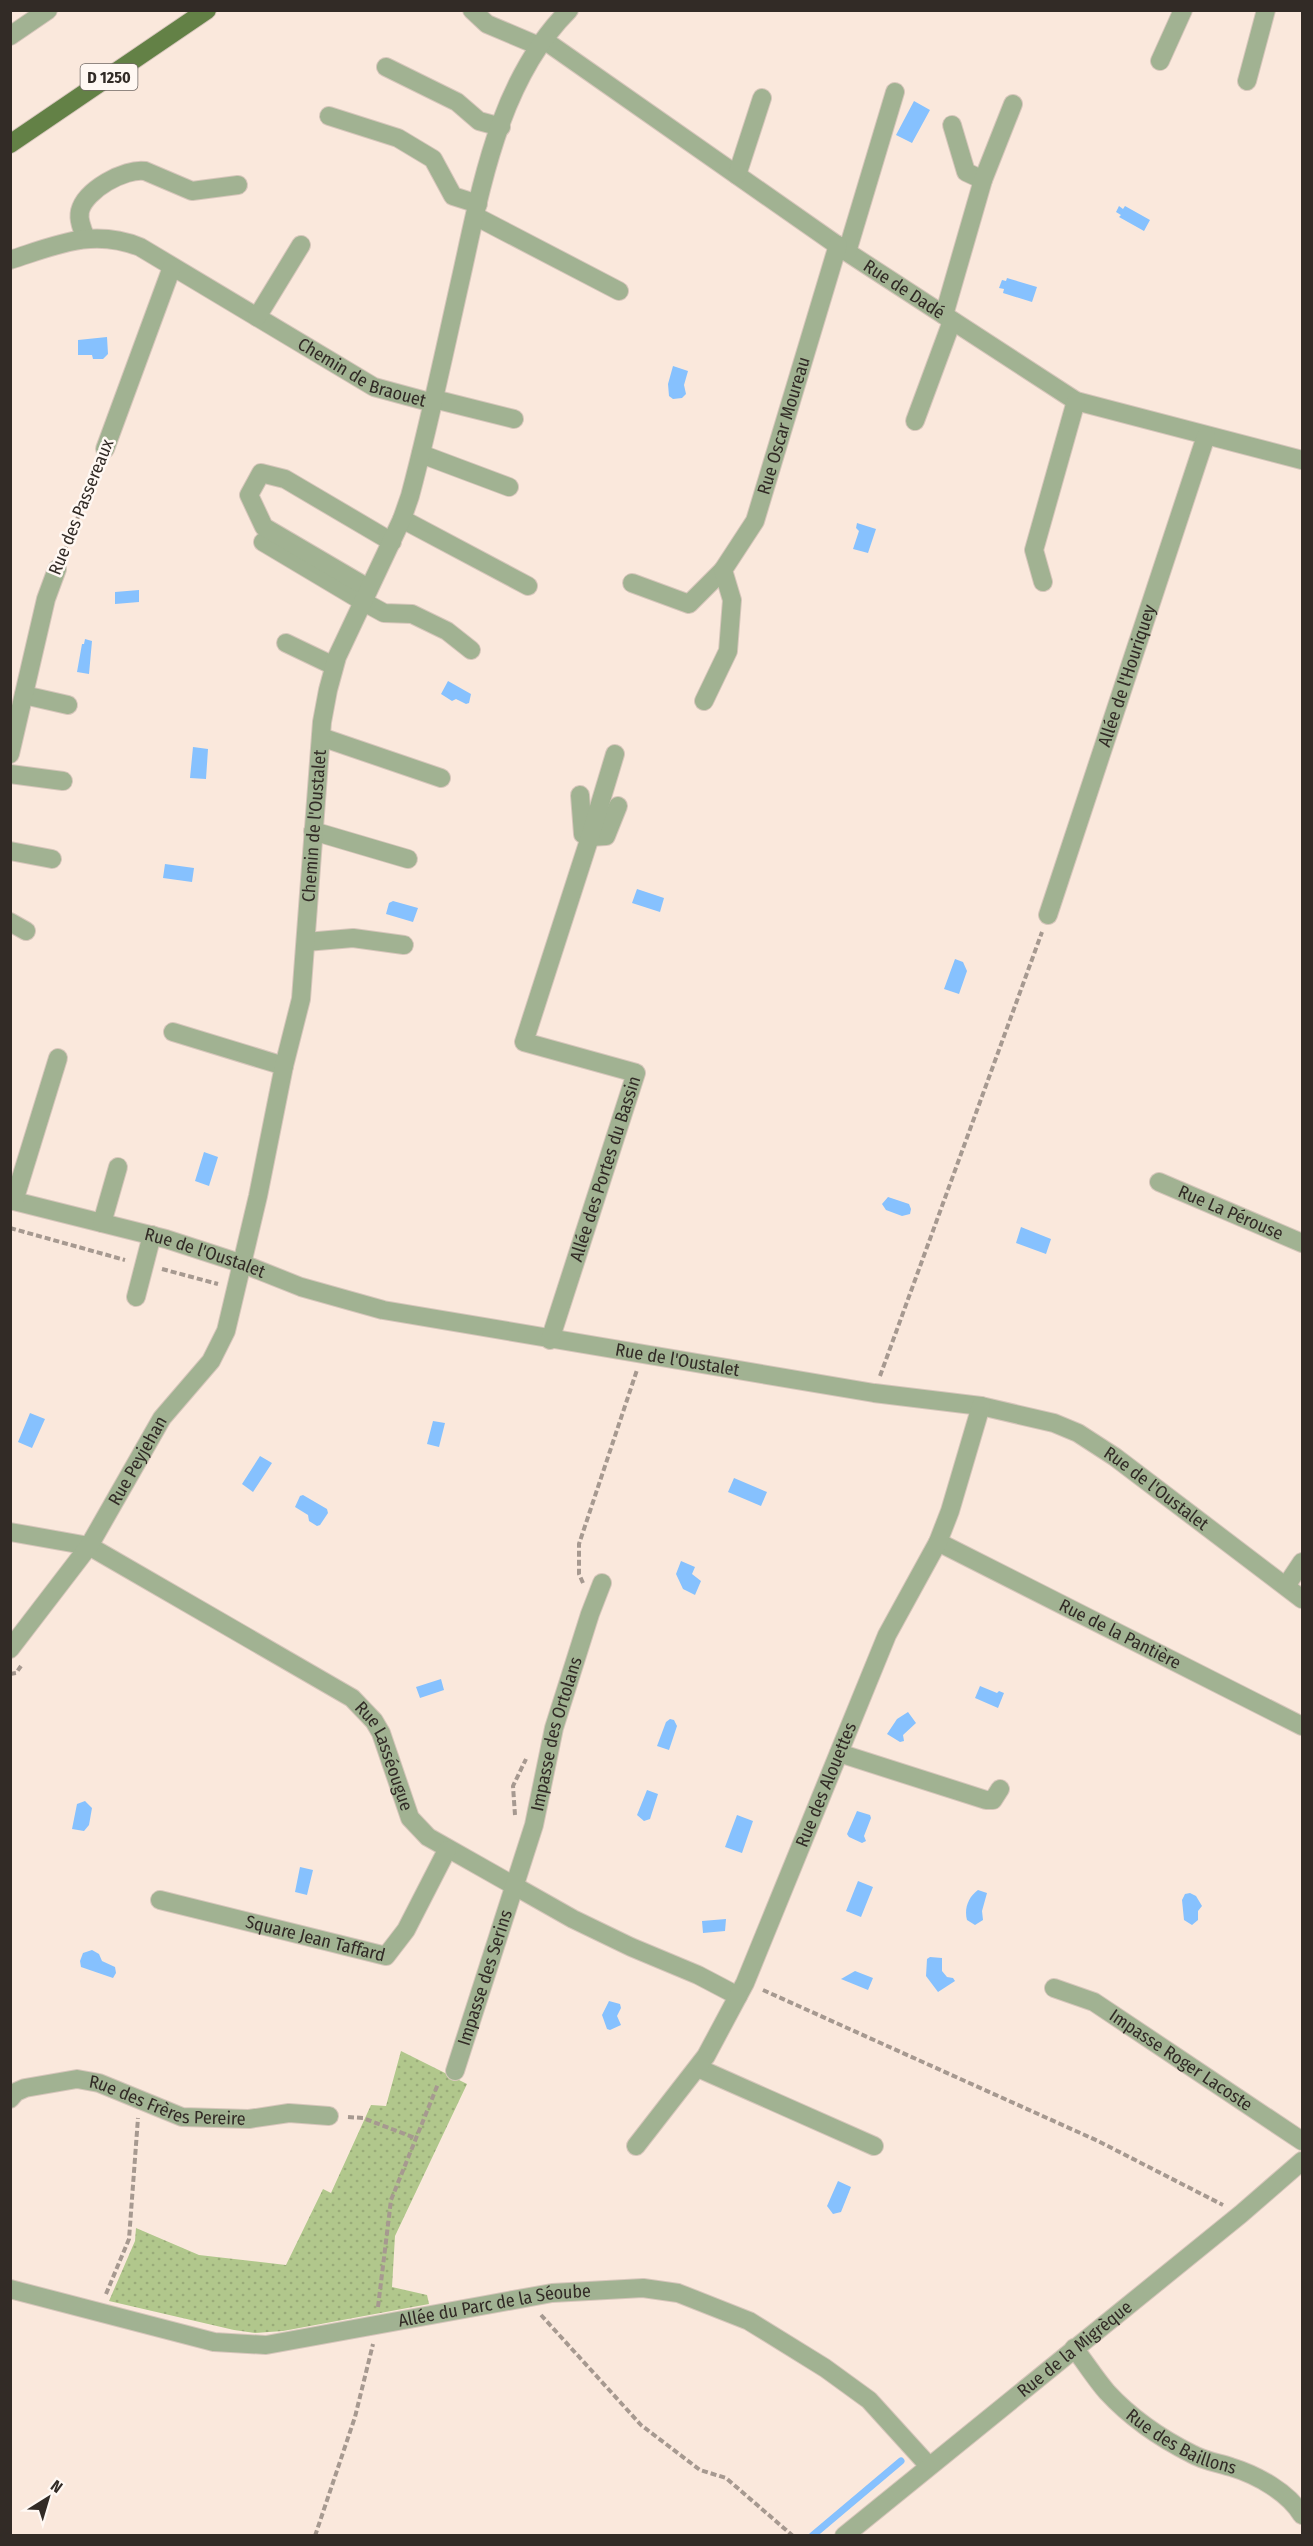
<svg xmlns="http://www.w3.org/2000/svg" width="1313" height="2546" font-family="'Fira Sans Condensed',sans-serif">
<defs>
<pattern id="grass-dots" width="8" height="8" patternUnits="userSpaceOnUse" patternTransform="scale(1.5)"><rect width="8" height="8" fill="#b1c78c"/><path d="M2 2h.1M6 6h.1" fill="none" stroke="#99ab79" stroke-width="1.8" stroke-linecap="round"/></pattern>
</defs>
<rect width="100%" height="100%" fill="#fae8dc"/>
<!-- grass -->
<path fill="url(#grass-dots)" d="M401 2051 467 2084 395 2236 392 2287 427 2295 429 2304 283 2331 255 2333 234 2330 109 2301 135 2241 136 2228 199 2255 286 2265 323 2189 331 2193 371 2105 386 2106Z"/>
<!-- water -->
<path fill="#86c1fe" d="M914 101 930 110 912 143 896 135Z
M1119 206 1123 209 1125 206 1150 220 1144 231 1119 217 1121 215 1116 212Z
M1007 278 1037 287 1032 302 1003 293 1004 289 999 288 1002 280 1006 281Z
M107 337 108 354 103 359H93L92 355H78V340Z
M673 366 688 371 684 385 686 394 682 398 673 399 669 396 668 384Z
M857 523 876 529 868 553 853 549 859 531 856 528Z
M139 590V602L115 604V592Z
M85 639 92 641 89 674 77 672 82 644H84Z
M448 681 471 694 469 703 466 704 456 699 452 701 441 694Z
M193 747 208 749 206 779 190 778Z
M165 864 194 868 192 882 163 878Z
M637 889 664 898 660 912 632 903Z
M393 901 418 908 413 922 386 914 389 903Z
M955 959 963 962 967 971 959 994 944 989Z
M204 1152 218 1157 209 1186 195 1181Z
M888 1197 909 1204 911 1209 910 1214 902 1216 886 1210 882 1204Z
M1021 1227 1051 1239 1046 1254 1016 1243Z
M30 1413 45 1419 32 1448 18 1442Z
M433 1421 445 1423 439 1447 427 1444Z
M260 1456 272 1463 253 1492 242 1484Z
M734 1478 767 1492 761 1506 728 1492Z
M303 1495 327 1509 328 1513 320 1525 317 1526 309 1521 308 1515 295 1507 300 1496Z
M681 1561 695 1567 692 1574 701 1581 695 1595 683 1589 676 1574Z
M441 1679 444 1690 420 1698 416 1687Z
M980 1686 997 1693 999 1691 1004 1693 998 1708 975 1698Z
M908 1712 916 1723 903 1735 904 1741 900 1742 887 1734 897 1719Z
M670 1719 674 1720 677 1726 669 1750 657 1746 666 1722Z
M647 1790 658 1794 650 1819 644 1821 637 1815Z
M85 1801 92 1808 89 1825 84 1831 72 1829 77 1804Z
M857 1811 870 1815 871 1818 864 1836 866 1841 862 1843 849 1837 847 1834Z
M737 1815 753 1821 742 1853 725 1847Z
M300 1867 313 1870 307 1895 295 1892Z
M858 1881 873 1887 861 1917 846 1911Z
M978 1890 987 1893 982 1911 983 1920 975 1925 967 1920C964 1909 968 1897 978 1890Z
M1190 1893 1196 1896 1202 1906 1198 1911V1920L1192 1925 1184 1920 1182 1900 1185 1894Z
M726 1919 725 1931 703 1933 702 1921Z
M92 1950 99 1954 102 1961 115 1967 116 1973 113 1978 81 1967 80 1961 83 1953Z
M930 1957 942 1958V1971L947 1977 953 1978 955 1981 938 1992 926 1976 927 1959Z
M855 1971 873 1978 868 1990 841 1979Z
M609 2001 620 2004 621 2008 617 2016 621 2025 610 2030 607 2029 602 2015Z
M838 2181 851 2187 841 2212 833 2214 827 2206Z"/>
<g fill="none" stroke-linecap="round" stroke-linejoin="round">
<!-- stream -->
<path stroke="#86c1fe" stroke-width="7" d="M812 2536 901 2461"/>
<defs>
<g id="minor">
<path d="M472 10 487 24 539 46"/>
<path d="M10 36 48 10"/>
<path id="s1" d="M544 40 847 252 1076 401 1302 460"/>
<path d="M1160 61 1183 10"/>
<path d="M386 67 457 102 479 121 501 127"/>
<path d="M1247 81 1266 10"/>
<path d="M329 116 398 138 433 159 453 196 478 204"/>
<path d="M952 125 966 172 983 180"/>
<path d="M737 175 762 98"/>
<path d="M475 216 619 291"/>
<path d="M86 238C82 229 78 220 80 211 85 190 125 168 145 171L192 191 238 185"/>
<path d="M847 252 895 92"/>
<path id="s2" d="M10 260C57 245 92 228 140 247L374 387 433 403"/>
<path d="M944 315 983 180 1013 104"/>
<path d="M257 317 301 245"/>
<path d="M434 399 514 419"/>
<path d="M915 421 952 321"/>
<path d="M105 449 172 267"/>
<path d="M421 454 509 487"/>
<path d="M402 519 528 586"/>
<path d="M263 542 362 601 384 613 412 614 447 631 471 650"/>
<path d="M1043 582 1034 550 1076 401"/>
<path d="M632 583 689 604 723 570"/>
<path d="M368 588 264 527 249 495 261 473 285 479 392 542"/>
<path d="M286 643 334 666"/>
<path d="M24 695 68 705"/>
<path id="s3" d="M704 701 728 651 732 600 723 570 755 521 838 245"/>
<path d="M321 737 441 778"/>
<path d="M10 754 46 599 57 569"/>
<path d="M10 774 63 781"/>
<path d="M580 795 583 834 590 837 606 836 618 806"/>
<path d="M313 831 408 859"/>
<path d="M10 851 52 859"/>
<path id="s4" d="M1048 915 1206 436"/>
<path d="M10 922 26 931"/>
<path d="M306 942 353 938 404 945"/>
<path d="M173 1032 284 1066"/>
<path id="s5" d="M1159 1182 1302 1243"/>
<path id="s6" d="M10 1200 166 1239 243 1264 301 1287 383 1310 874 1393 981 1406 1054 1423 1078 1433 1115 1457 1302 1599"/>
<path d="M14 1201 58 1058"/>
<path d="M102 1223 118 1167"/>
<path d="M136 1297 152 1235"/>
<path id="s7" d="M550 1340 636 1073 524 1042 590 837 615 754"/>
<path id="s8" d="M10 1532 89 1546 352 1698 374 1721 381 1733 410 1818 428 1837 573 1919 631 1947 698 1975 738 1996"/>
<path id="s9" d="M938 1542 1302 1726"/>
<path d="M1286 1586 1302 1562"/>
<path id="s10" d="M10 1649 89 1546 162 1418 211 1361 226 1331 258 1196 284 1066 301 999 322 722 328 690 337 657 402 519 410 496C429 425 444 353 460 282 481 189 498 81 569 10"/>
<path d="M839 1753 986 1800H993L1000 1789"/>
<path id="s11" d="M160 1900 386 1956 406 1930 447 1850"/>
<path id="s12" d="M1054 1988 1094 2002 1302 2141"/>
<path d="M698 2068 874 2146"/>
<path id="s13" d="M455 2071 534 1825 554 1728 590 1614 602 1583"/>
<path id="s14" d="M10 2099 16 2092 25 2088 77 2079 99 2083 182 2117 249 2119 289 2113 329 2116"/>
<path id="s15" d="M636 2146 706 2056 745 1983 887 1635 938 1542 950 1511 981 1406"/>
<path id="s16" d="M10 2289 214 2342 266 2345 552 2293 643 2288 678 2293 749 2321 825 2368 869 2400 929 2466"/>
<path id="s17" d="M1074 2348C1085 2362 1095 2378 1107 2392 1130 2417 1162 2439 1192 2454 1204 2461 1219 2463 1231 2467 1257 2475 1288 2492 1302 2515"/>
<path id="s18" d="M844 2536 1241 2214 1302 2161"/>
</g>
<path id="major" d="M10 144 207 10"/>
</defs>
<!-- minor casing -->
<use href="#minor" stroke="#d6c6bb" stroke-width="20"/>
<!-- major casing -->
<use href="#major" stroke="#d6c6bb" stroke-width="20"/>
<!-- path -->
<path stroke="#a69990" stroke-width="4" stroke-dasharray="6 3" stroke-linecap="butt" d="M64 552 98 467
M10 1228 125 1260
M162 1269 218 1284
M880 1376 1042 932
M583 1583 579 1574V1544L637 1370
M10 1674 16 1673 21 1666
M515 1815 513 1786 526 1759
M763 1990 1098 2141 1223 2205
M348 2117 363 2118 415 2138
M106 2294 129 2239 138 2118
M378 2307 391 2200 438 2084
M541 2315 641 2425 700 2470 726 2478 793 2536
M315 2536 355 2417 373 2344"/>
<!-- minor -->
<use href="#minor" stroke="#a1b292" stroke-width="18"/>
<!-- major -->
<use href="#major" stroke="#638146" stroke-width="18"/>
</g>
<g text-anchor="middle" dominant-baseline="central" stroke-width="5" stroke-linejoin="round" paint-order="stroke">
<!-- shield labels -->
<rect fill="#fff8f3" stroke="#706864" stroke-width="1.5" x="80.5" y="64" width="57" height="26" rx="4.5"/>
<g font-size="16" font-weight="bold" fill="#322b26">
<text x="109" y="77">D 1250</text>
</g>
<!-- street labels -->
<g font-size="18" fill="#322b26" stroke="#fff8f3">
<text stroke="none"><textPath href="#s1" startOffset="438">Rue de Dadé</textPath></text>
<text stroke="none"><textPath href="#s2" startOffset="390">Chemin de Braouet</textPath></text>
<text stroke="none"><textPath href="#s3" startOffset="296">Rue Oscar Moureau</textPath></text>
<text transform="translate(81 507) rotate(-68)">Rue des Passereaux</text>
<text stroke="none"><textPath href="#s4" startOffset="252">Allée de l'Houriquey</textPath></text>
<text stroke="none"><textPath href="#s10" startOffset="900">Chemin de l'Oustalet</textPath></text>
<text stroke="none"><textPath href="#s7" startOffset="180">Allée des Portes du Bassin</textPath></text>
<text stroke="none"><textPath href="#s5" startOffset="78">Rue La Pérouse</textPath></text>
<text stroke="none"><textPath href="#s6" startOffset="202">Rue de l'Oustalet</textPath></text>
<text stroke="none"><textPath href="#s6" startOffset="688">Rue de l'Oustalet</textPath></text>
<text stroke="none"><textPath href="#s10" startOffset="228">Rue Peyjehan</textPath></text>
<text stroke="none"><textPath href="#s6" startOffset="1192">Rue de l'Oustalet</textPath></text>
<text stroke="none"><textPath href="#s9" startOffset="204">Rue de la Pantière</textPath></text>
<text stroke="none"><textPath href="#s13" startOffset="352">Impasse des Ortolans</textPath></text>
<text stroke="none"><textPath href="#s8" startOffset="452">Rue Lasséougue</textPath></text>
<text stroke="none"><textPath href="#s15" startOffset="411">Rue des Alouettes</textPath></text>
<text stroke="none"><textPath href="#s11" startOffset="160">Square Jean Taffard</textPath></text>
<text stroke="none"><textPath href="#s13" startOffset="98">Impasse des Serins</textPath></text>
<text stroke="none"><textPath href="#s12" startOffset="147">Impasse Roger Lacoste</textPath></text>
<text stroke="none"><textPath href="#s14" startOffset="166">Rue des Frères Pereire</textPath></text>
<text stroke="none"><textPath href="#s16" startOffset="495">Allée du Parc de la Séoube</textPath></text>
<text stroke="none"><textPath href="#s18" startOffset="297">Rue de la Migrèque</textPath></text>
<text stroke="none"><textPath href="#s17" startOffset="146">Rue des Baillons</textPath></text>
</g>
</g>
<!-- border -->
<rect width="1313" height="2546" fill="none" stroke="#322b26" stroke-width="24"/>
<!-- north arrow -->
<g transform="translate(48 2498) rotate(37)" stroke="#fff8f3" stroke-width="4.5" paint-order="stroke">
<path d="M0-4.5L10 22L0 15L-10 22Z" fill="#322b26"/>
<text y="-9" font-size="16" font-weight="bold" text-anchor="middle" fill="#322b26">N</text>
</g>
</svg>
